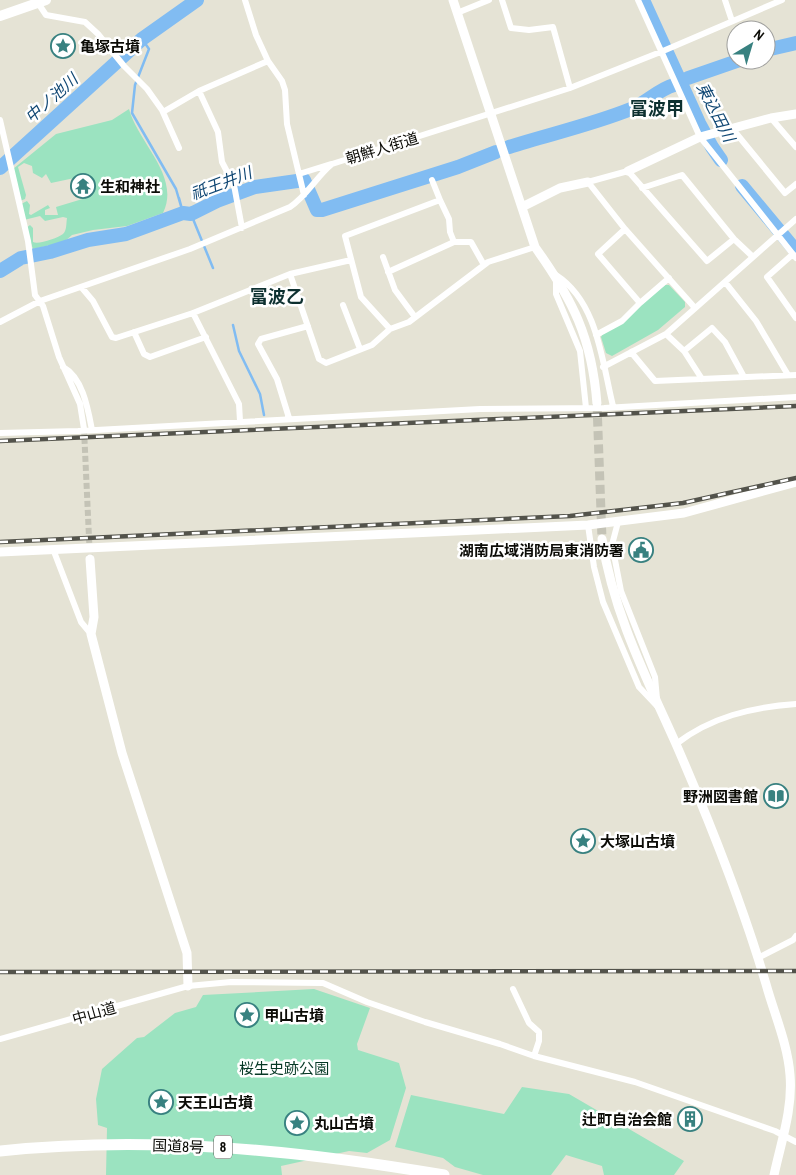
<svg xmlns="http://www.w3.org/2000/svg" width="796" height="1175" font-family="'Archivo Narrow','Noto Sans JP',sans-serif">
<rect width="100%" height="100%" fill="#e5e3d5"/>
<!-- green -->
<path fill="#9be3c0" d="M129 109C138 143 181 176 163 213L127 226 93 230 72 235 64 242 33 249 26 228 30 225 33 228V242C38 245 58 238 63 234 67 230 66 224 67 218L63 217 45 221 40 216 24 220 21 204 27 201 30 205 29 214 31 215 48 205 50 208 45 210V215H58L56 207 89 197 90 189 84 176 51 183 46 174 42 178 33 173 32 166 24 163 18 167 26 195 25 199 20 201 13 169 56 134 112 120Z
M665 285H669L685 302V307L658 330 612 356 606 353 601 337 604 332Z
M314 989 370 1008 357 1044 358 1050 399 1063 406 1088 390 1140 367 1153 349 1151 281 1166 282 1175H106L107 1128 98 1125 96 1099 102 1069 137 1038 144 1037 175 1013 196 1007 203 995Z
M522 1087 569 1094 684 1161 674 1175H604L602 1166 566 1155 551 1175H483L455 1167 443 1158 395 1147 411 1095 504 1114Z"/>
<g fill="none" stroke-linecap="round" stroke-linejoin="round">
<!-- stream -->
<path stroke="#81bcf2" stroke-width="2.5" d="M142 39 149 49 135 85 132 113 176 189 183 213
M179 198 182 209
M191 214 213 268
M233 325 239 351 260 394 264 415"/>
<!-- river -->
<path stroke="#81bcf2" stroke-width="14" d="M643 0 699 123 712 147 721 160
M766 50 796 43
M688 78 740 60
M509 147C550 134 591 125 631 109 647 103 657 90 674 85
M0 168 142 39 197 0
M742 186 796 251
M0 271 21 258 50 252 88 240 126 234 183 213 191 214 217 201 255 187 304 180 317 210H322L458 167 496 152"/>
<!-- street-tunnel -->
<path stroke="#c4c3b6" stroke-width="6" stroke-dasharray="6 3" stroke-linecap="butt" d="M84 429 90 559"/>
<!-- secondary-tunnel -->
<path stroke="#c4c3b6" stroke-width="9" stroke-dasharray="9 4.5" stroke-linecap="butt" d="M597 404 602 539"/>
<!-- street -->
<path stroke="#fff" stroke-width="6" d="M245 0 256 35 268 61 282 81 285 90 287 124 304 195
M502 0 511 28 529 30 553 27 570 88
M638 0 700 137 796 258
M725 0 732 21
M38 3 46 15 85 22 98 34 124 66 147 89 162 110 179 148
M457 13 489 0
M199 91 268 61
M163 112 199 91 218 132 222 162 234 185 242 228
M771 118 796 147
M0 120 28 241 35 295 43 306 59 357 80 404 84 429
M731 127 785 193 796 184
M299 174 331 164
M432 180 440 200
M642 188 682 175 734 239 753 257
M625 229 598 254 640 303 669 278
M454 242 450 232 449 219 440 200 345 236 361 297 390 329 409 322 488 262 535 247
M793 254 767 277 796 318
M383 257 395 290 415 317
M388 272 454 242H471L484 265
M290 274 319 359 326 363 372 345 390 329
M556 275C598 302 602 362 613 406
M556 279V294L580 351 586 408
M725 282 756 321 788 375
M82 288 93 301 112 337 116 338 193 313 290 274 351 260
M343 305 360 349
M695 308 625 229 588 182 628 171 707 261 734 239
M193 313 239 404 240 421
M0 322 40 301 190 249 290 207C307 196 316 177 332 164L570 88 663 51 782 0
M134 332 144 354 150 357 206 337
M666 334 684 351 702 379
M596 335 622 321 640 303
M684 351 712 328 725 342 744 377
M631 352 655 381 796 375
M63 367C83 378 88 409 92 430
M603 367 666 334 796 219
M289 418 277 379 258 344 261 339 308 326
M0 433 78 431 480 409 604 408 796 397
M618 522 613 541 615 560 621 591 655 677 657 699
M588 525 594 567 603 602 639 687 657 706
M53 549 81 622 91 634
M676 744C711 717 752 707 796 704
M758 958 793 940 796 936
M513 989 529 1023 539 1032V1041L534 1056
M0 1039 188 986 231 982 323 983 367 1002 425 1022 500 1044 534 1056 635 1082 775 1131 796 1142"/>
<!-- secondary -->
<path stroke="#fff" stroke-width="9" d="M453 0 535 247C573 300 592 338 597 404
M628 171 700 137 771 118 796 114
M522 207 560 188 588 182
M602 539C613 612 646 677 676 744 710 822 742 903 766 984 774 1013 788 1045 790 1075 793 1109 781 1142 774 1175
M0 552 588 525 684 513 796 482
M90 559 94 617 91 634 122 753 187 953 188 986"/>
<!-- primary -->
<path stroke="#fff" stroke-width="10" d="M0 16 46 0"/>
<!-- highway -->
<path stroke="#fff" stroke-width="11" d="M0 1151C149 1135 297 1150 444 1175"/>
<defs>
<path id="rail" d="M0 441 796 406
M0 542 570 516 683 503 796 478
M0 972 796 971"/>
</defs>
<!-- rail casing -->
<use href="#rail" stroke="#53534b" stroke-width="4.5"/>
<!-- rail -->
<use href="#rail" stroke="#fff" stroke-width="2.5" stroke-dasharray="8" stroke-linecap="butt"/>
</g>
<!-- icons -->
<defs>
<symbol id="sight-ring" viewBox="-11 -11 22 22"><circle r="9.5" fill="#fff" stroke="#388180" stroke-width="1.5"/><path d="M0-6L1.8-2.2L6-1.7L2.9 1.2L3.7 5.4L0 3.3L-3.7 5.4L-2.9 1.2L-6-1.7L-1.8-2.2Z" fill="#388180"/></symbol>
<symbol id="temple-ring" viewBox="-11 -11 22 22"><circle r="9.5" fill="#fff" stroke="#388180" stroke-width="1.5"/><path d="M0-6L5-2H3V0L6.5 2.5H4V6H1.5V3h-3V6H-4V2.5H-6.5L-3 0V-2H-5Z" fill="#388180"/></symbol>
<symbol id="civic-ring" viewBox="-11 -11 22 22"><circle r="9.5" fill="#fff" stroke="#388180" stroke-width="1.5"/><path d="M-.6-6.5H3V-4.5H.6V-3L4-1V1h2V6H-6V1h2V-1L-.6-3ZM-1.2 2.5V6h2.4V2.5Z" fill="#388180"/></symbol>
<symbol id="library-ring" viewBox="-11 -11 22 22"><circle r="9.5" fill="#fff" stroke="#388180" stroke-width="1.5"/><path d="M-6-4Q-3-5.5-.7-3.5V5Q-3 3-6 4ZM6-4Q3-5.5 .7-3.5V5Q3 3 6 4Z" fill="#388180"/></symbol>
<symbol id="building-ring" viewBox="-11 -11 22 22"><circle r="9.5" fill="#fff" stroke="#388180" stroke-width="1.5"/><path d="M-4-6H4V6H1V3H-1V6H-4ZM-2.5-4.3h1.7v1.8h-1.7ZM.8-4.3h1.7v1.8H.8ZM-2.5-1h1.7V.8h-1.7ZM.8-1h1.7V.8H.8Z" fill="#388180"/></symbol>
</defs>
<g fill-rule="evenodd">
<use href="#sight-ring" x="49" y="32" width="28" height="28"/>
<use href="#temple-ring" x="69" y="172" width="28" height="28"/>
<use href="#civic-ring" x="627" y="536" width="28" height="28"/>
<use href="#library-ring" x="762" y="782" width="28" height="28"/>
<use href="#sight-ring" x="569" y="827" width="28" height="28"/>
<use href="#sight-ring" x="233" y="1001" width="28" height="28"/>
<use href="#sight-ring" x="147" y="1088" width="28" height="28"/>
<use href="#building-ring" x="676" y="1105" width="28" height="28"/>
<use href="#sight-ring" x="283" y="1109" width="28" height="28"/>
</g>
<g text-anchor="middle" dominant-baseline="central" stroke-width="5" stroke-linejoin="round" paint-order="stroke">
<!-- shield labels -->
<rect fill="#fff" stroke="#555551" stroke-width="1" x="214" y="1135.5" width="18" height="23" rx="4"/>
<g font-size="14" font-weight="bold" fill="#0c0c07">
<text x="223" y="1147">8</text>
</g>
<!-- poi labels -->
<g font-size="15" font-weight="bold" fill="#0c0c07" stroke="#fff" text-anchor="start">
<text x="80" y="46">亀塚古墳</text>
<text x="100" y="186">生和神社</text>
<text x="624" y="550" text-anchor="end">湖南広域消防局東消防署</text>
<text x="758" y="796" text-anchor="end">野洲図書館</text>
<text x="600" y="841">大塚山古墳</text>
<text x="264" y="1015">甲山古墳</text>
<text x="178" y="1102">天王山古墳</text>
<text x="672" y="1119" text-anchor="end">辻町自治会館</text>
<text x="314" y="1123">丸山古墳</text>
</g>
<!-- street labels -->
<g font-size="15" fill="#0c0c07" stroke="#fff">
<text transform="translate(382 148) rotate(-17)">朝鮮人街道</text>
<text transform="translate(94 1013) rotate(-16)">中山道</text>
<text transform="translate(178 1146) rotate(2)">国道8号</text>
</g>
<!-- park labels -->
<g font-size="15" fill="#073926" stroke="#fff">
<text x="284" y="1068">桜生史跡公園</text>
</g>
<!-- water labels -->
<g font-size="16" font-style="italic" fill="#114874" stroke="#fff">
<text transform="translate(51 98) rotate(-42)">中ノ池川</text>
<text transform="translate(716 112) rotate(63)">東込田川</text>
<text transform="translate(221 183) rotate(-21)">祇王井川</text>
</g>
<!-- quarter labels -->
<g font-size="18" font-weight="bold" fill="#0d3030" stroke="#fff">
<text x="657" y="108">冨波甲</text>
<text x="277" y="296">冨波乙</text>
</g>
</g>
<!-- north arrow -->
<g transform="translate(751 45) rotate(38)"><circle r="24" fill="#ffffff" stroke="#9e9e9c"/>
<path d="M0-4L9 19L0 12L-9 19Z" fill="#388180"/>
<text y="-8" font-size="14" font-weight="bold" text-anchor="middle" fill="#0c0c07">N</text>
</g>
</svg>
